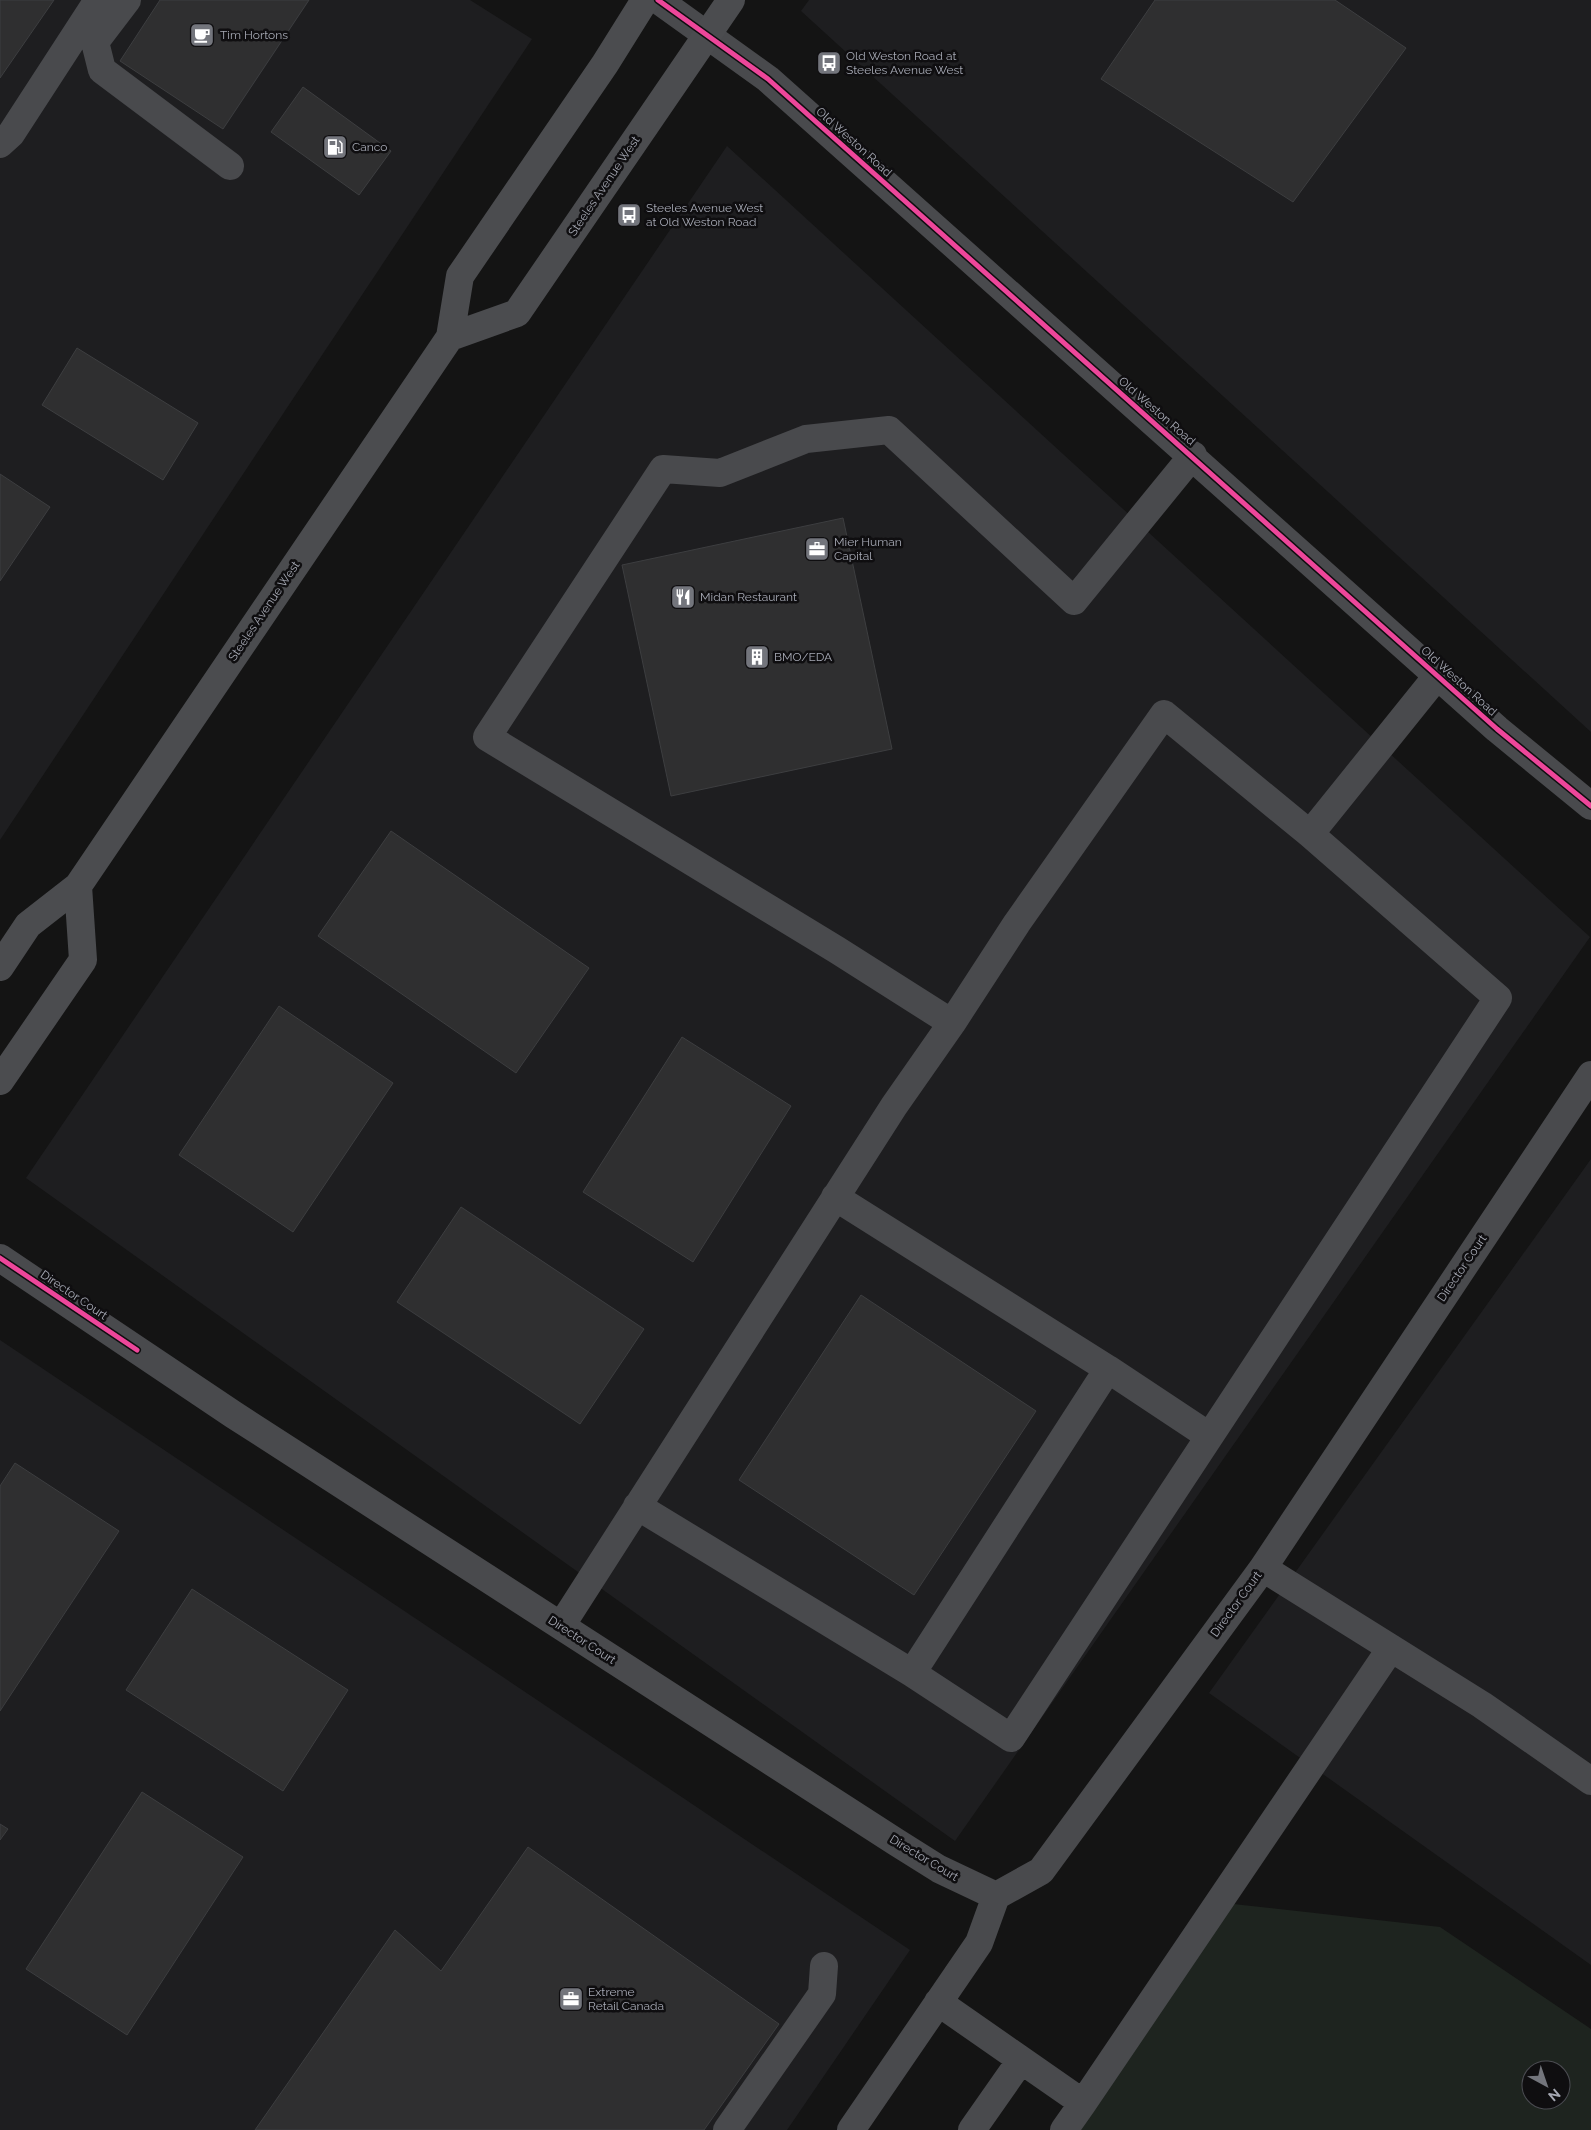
<svg xmlns="http://www.w3.org/2000/svg" width="1591" height="2130" font-family="Raleway,sans-serif">
<rect width="100%" height="100%" fill="#141414"/>
<!-- built -->
<path fill="#1e1e20" d="M0 0H470L532 39 0 840Z
M809 0H1591V732L801 11Z
M727 146 1590 937 955 1841 26 1178Z
M1591 1159V1965L1209 1693Z
M0 1340 910 1950 787 2130H0Z"/>
<!-- green -->
<path fill="#1e241f" fill-rule="evenodd" d="M1215 1902 1440 1927 1591 2029V2130H1073ZM1531 2070H1561V2100H1531Z"/>
<!-- building -->
<path fill="#2f2f30" stroke="#3d3e40" d="M0 0H54L0 78Z
M160 0H309L223 129 120 61Z
M1155 0H1335L1406 48 1293 202 1101 79Z
M303 87 391 151 359 195 271 132Z
M77 348 198 423 163 480 42 405Z
M0 474 50 507 0 581Z
M843 518 892 749 671 796 622 565Z
M391 831 589 968 516 1073 318 936Z
M279 1006 393 1083 293 1232 179 1155Z
M682 1037 791 1106 693 1262 583 1192Z
M461 1207 644 1329 580 1424 397 1302Z
M861 1295 1036 1411 914 1595 739 1480Z
M15 1463 119 1531 0 1711V1486Z
M192 1589 348 1690 283 1791 126 1690Z
M142 1792 243 1857 127 2035 26 1969Z
M0 1824 8 1829 0 1840Z
M528 1847 779 2024 704 2130H255L395 1930 441 1971Z"/>
<g fill="none" stroke-linecap="round" stroke-linejoin="round">
<!-- minor -->
<path stroke="#494a4d" stroke-width="28" d="M127 0 95 42 102 70 230 166
M658 0 768 79 1497 729 1591 806
M0 144 11 134 98 0
M952 1023 837 950 487 737 663 469 720 473 806 439 889 430 1074 601 1193 455
M0 1258 234 1415 896 1842 939 1869 996 1896 1041 1871 1263 1568 1591 1075
M1108 1369 1209 1436
M637 1506 912 1673 1108 1369 835 1197
M1263 1568 1482 1705 1591 1781
M561 1626 894 1106 952 1023 1017 923 1164 714 1310 834 1438 675
M912 1673 1011 1738 1498 998 1310 834
M938 2002 1083 2103 1391 1648
M727 2130 822 1994 824 1966
M851 2130 979 1943 996 1896
M972 2130 1021 2060
M1064 2130 1083 2103"/>
<!-- major -->
<path stroke="#4b4c4f" stroke-width="28" d="M450 337 517 313 731 0
M0 967 28 925 78 886 450 337 460 276 605 64 645 0
M0 1081 83 960 78 886"/>
<defs>
<path id="cycleway" d="M658 0 768 79 1497 729 1591 806
M0 1258 137 1350"/>
</defs>
<!-- cycleway casing -->
<use href="#cycleway" stroke="#0f0e10" stroke-width="8"/>
<!-- cycleway -->
<use href="#cycleway" stroke="#ed469a" stroke-width="5"/>
</g>
<!-- icons -->
<defs>
<symbol id="cafe-square" viewBox="-11 -11 22 22"><rect x="-9" y="-9" width="18" height="18" rx="4" fill="#73757c" stroke="#0f0e10"/><path d="M-5.5-4.5H6V0H3Q3 3.5 0 3.5H-2.5Q-5.5 3.5-5.5 0ZM3-3.2v2h1.7v-2ZM-6 4.5H4V6H-6Z" fill="#fff"/></symbol>
<symbol id="bus-square" viewBox="-11 -11 22 22"><rect x="-9" y="-9" width="18" height="18" rx="4" fill="#73757c" stroke="#0f0e10"/><path d="M-5-6H5V4H4V6H2V4H-2V6H-4V4H-5ZM-3.5-4V0h7V-4ZM-3.5 1.2v1.5H-2V1.2ZM2 1.2v1.5H3.5V1.2Z" fill="#fff"/></symbol>
<symbol id="fuel-square" viewBox="-11 -11 22 22"><rect x="-9" y="-9" width="18" height="18" rx="4" fill="#73757c" stroke="#0f0e10"/><path d="M-5.5-6h7V0h2V4h1.3V-2.5L3-4.5l.8-.8L6-3V5H2.5V1h-1V6h-7ZM-4.2-4.7v3.2H.2V-4.7Z" fill="#fff"/></symbol>
<symbol id="office-square" viewBox="-11 -11 22 22"><rect x="-9" y="-9" width="18" height="18" rx="4" fill="#73757c" stroke="#0f0e10"/><path d="M-6-3h4V-5.5h4V-3h4V5H-6ZM-1-4.5V-3h2v-1.5ZM-6 0V1H6V0Z" fill="#fff"/></symbol>
<symbol id="restaurant-square" viewBox="-11 -11 22 22"><rect x="-9" y="-9" width="18" height="18" rx="4" fill="#73757c" stroke="#0f0e10"/><path d="M-5-6h1v4h1v-4h1v4h1v-4h1v5L-1.5 .5V6h-2V.5L-5-1ZM5-6V6H3V1.5H1.5Q1.5-4 5-6Z" fill="#fff"/></symbol>
<symbol id="building-square" viewBox="-11 -11 22 22"><rect x="-9" y="-9" width="18" height="18" rx="4" fill="#73757c" stroke="#0f0e10"/><path d="M-4-6H4V6H1V3H-1V6H-4ZM-2.5-4.3h1.7v1.8h-1.7ZM.8-4.3h1.7v1.8H.8ZM-2.5-1h1.7V.8h-1.7ZM.8-1h1.7V.8H.8Z" fill="#fff"/></symbol>
</defs>
<g fill-rule="evenodd">
<use href="#cafe-square" x="188" y="21" width="28" height="28"/>
<use href="#bus-square" x="815" y="49" width="28" height="28"/>
<use href="#fuel-square" x="321" y="133" width="28" height="28"/>
<use href="#bus-square" x="615" y="201" width="28" height="28"/>
<use href="#office-square" x="803" y="535" width="28" height="28"/>
<use href="#restaurant-square" x="669" y="583" width="28" height="28"/>
<use href="#building-square" x="743" y="643" width="28" height="28"/>
<use href="#office-square" x="557" y="1985" width="28" height="28"/>
</g>
<g text-anchor="middle" dominant-baseline="central" stroke-width="5" stroke-linejoin="round" paint-order="stroke">
<!-- poi labels -->
<g font-size="12" fill="#a6a9b4" stroke="#0f0e10" text-anchor="start">
<text x="220" y="35">Tim Hortons</text>
<text x="846" y="56">Old Weston Road at<tspan x="846" dy="14">Steeles Avenue West</tspan></text>
<text x="352" y="147">Canco</text>
<text x="646" y="208">Steeles Avenue West<tspan x="646" dy="14">at Old Weston Road</tspan></text>
<text x="834" y="542">Mier Human<tspan x="834" dy="14">Capital</tspan></text>
<text x="700" y="597">Midan Restaurant</text>
<text x="774" y="657">BMO/EDA</text>
<text x="588" y="1992">Extreme<tspan x="588" dy="14">Retail Canada</tspan></text>
</g>
<!-- street labels -->
<g font-size="12" fill="#a6a9b4" stroke="#0f0e10">
<text transform="translate(854 142) rotate(42)">Old Weston Road</text>
<text transform="translate(604 186) rotate(-56)">Steeles Avenue West</text>
<text transform="translate(1157 411) rotate(41)">Old Weston Road</text>
<text transform="translate(264 611) rotate(-56)">Steeles Avenue West</text>
<text transform="translate(1459 681) rotate(42)">Old Weston Road</text>
<text transform="translate(1462 1268) rotate(-56)">Director Court</text>
<text transform="translate(74 1295) rotate(34)">Director Court</text>
<text transform="translate(1236 1604) rotate(-54)">Director Court</text>
<text transform="translate(582 1640) rotate(33)">Director Court</text>
<text transform="translate(924 1858) rotate(31)">Director Court</text>
</g>
</g>
<!-- north arrow -->
<g transform="translate(1546 2085) rotate(140)"><circle r="24" fill="#0f0e10" stroke="#4b4c52"/>
<path d="M0-4L9 19L0 12L-9 19Z" fill="#73757c"/>
<text y="-8" font-size="14" font-weight="bold" text-anchor="middle" fill="#a6a9b4">N</text>
</g>
</svg>
